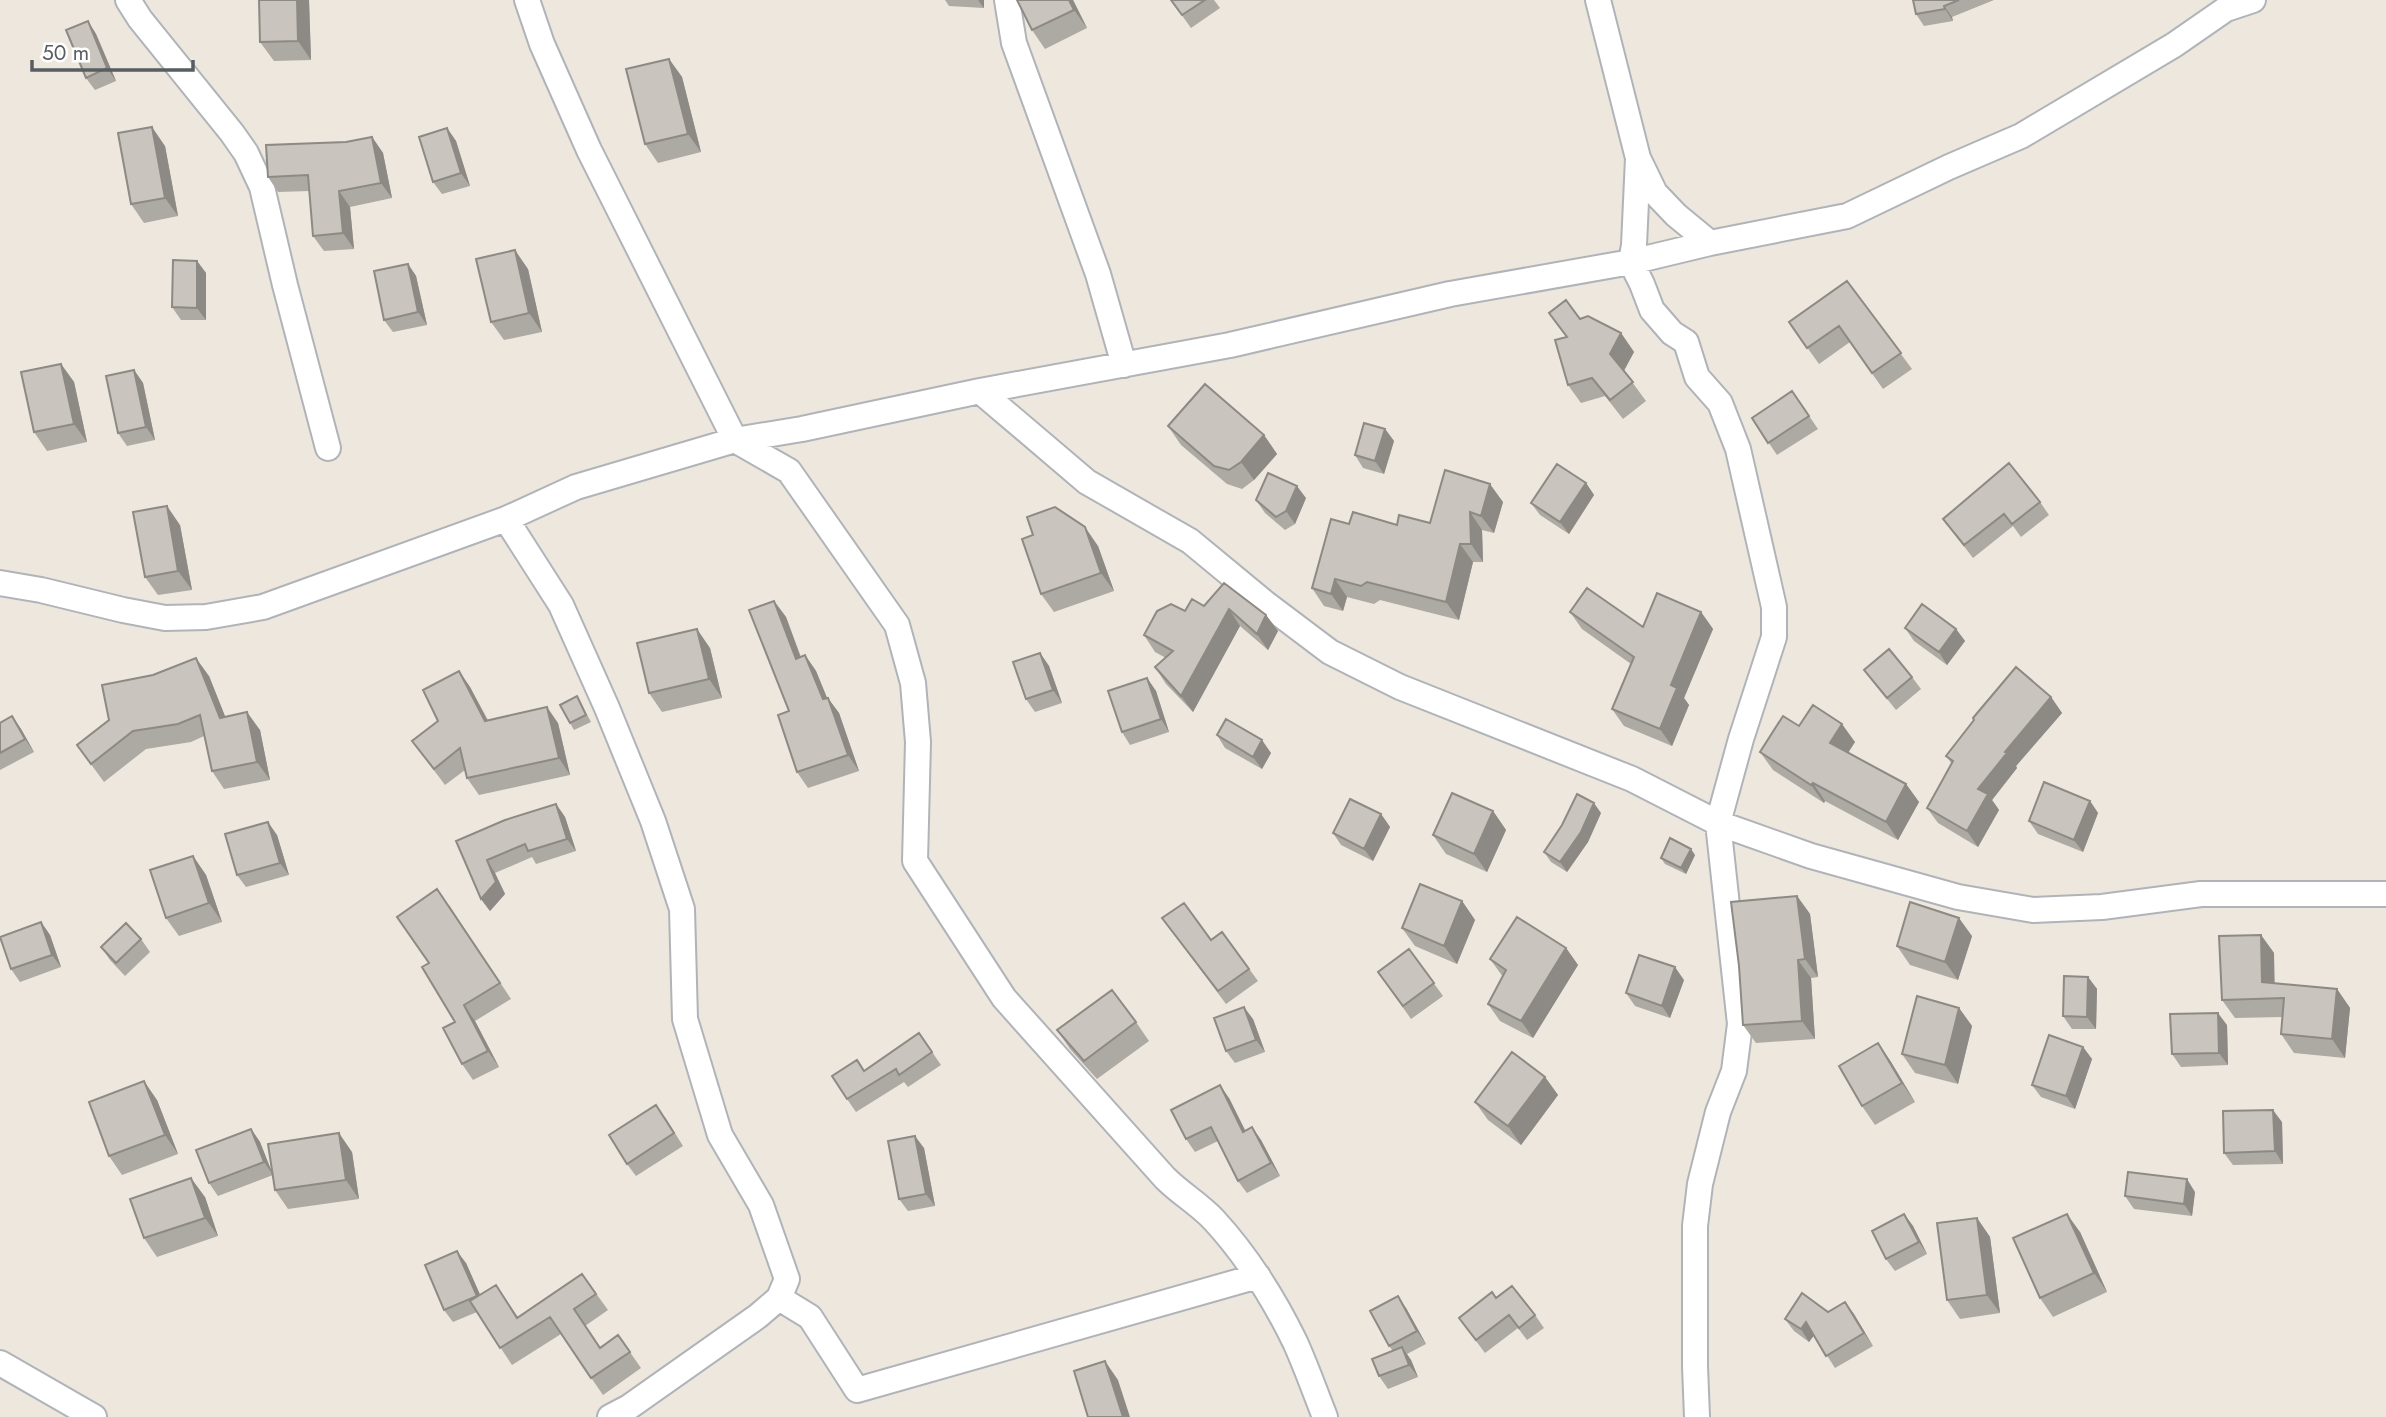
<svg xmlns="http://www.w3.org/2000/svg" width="2386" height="1417" font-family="Jost,sans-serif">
<rect width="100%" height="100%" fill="#ede7de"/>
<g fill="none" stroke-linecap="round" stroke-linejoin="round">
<defs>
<path id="street" d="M128 0 140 19 232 133 246 153 262 187 285 285 328 448
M527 0 542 44 589 150 735 440 789 471 897 625 913 683 918 742 915 861 1004 998 1165 1178C1181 1194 1199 1204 1214 1220 1247 1256 1274 1299 1295 1342 1306 1366 1315 1392 1325 1417
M1007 0 1014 43 1098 274 1124 365
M1598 0 1638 158 1634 245 1631 262 1642 284 1652 310 1672 333 1686 342 1697 377 1720 403 1738 449 1774 607V637L1741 739 1718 823 1740 1024 1734 1071 1718 1112 1700 1184 1695 1226V1366L1697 1417
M1639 160 1655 193 1676 215 1710 243
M980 391 1087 482 1190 541 1265 603 1330 652 1400 687 1632 779 1718 823 1811 856 1958 897 2033 910 2102 907 2201 894H2386
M506 519 561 605 607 708 653 821 682 909 685 1019 720 1135 761 1205 787 1279 779 1298 758 1316 629 1407 610 1417
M0 583 41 590 123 610 165 618 206 617 263 607 506 519 576 487 735 440 802 429 980 391 1230 345 1450 294 1631 262 1710 243 1847 216 1949 167 2021 136 2174 45 2226 9 2253 0
M779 1298 810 1317 857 1390 1258 1276
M0 1363 94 1417"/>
</defs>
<!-- street casing -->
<use href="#street" stroke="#b0b4b8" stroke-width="28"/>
<!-- street -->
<use href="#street" stroke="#fff" stroke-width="24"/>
</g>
<!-- wall -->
<path fill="#ada9a3" d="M259 0H309L311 60 274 61 260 42Z
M945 0H984V8L949 6Z
M1073 0 1087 28 1045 49 1032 30Z
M1171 0H1214L1220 8 1191 28Z
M1913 0H1994L1952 17 1953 21 1924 26 1916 14Z
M88 21 96 34 116 81 95 90 86 78Z
M669 59 682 77 701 152 658 163 645 144Z
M447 128 456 141 470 186 442 194 433 182Z
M372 137 383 153 392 198 350 207 354 249 324 251 313 236 309 191 278 192 268 177 346 142Z
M165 146 178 216 144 223 131 204Z
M197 261 206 273V320H181L172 307Z
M408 264 416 276 427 325 393 332 384 320Z
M528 269 542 332 504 340 491 322Z
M1847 281 1912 369 1883 389 1850 342 1819 364 1789 322Z
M1580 319 1621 333 1634 352 1624 371 1646 401 1623 419 1605 396 1581 403 1568 385 1566 337Z
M61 364 74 382 87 442 47 451 34 432Z
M134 370 143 383 155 440 127 446 118 433Z
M1792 391 1818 429 1777 455 1752 418Z
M1168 426 1264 435 1277 454 1254 480 1242 489 1227 484 1181 445Z
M1385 429 1394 441 1384 474 1363 468 1355 455Z
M1586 483 1594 495 1569 534 1540 515 1531 503Z
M1306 498 1295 524 1285 530 1265 513 1256 500Z
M1503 502 1494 533 1482 530 1483 562H1473L1459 620 1380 600 1374 604 1347 597 1343 611 1324 606 1312 588 1349 524 1397 525 1430 523Z
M2040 502 2049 515 2021 537 2013 526 1973 558 1943 519Z
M180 525 192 590 158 595 145 577Z
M1098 546 1114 591 1054 612 1041 594Z
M774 601 786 617 801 657 805 655 816 671 827 698 839 713 859 771 808 788 797 772Z
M1204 606 1266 615 1278 631 1268 650 1240 626 1193 712 1166 684 1155 667 1166 658 1155 652 1144 635 1185 611Z
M1570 612 1643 627 1701 612 1713 629 1684 698 1689 705 1672 746 1624 726 1612 709 1631 664 1582 629Z
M1905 628 1956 629 1965 641 1947 665 1914 641Z
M710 648 722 698 662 712 649 693Z
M1040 653 1049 666 1062 703 1035 712 1026 699Z
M1864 670 1912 677 1921 689 1896 710Z
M459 671 470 687 488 720 558 723 570 775 479 795 467 778 465 770 445 785 412 741 438 721Z
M209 676 225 717 260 730 270 780 224 789 212 771 204 736 191 742 146 749 104 782 77 745Z
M1147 678 1156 691 1169 732 1130 745 1122 732Z
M2051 697 2062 713 2016 766 2017 768 1992 800 1999 810 1978 847 1938 823 1927 808 1952 764 1946 756Z
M581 703 591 722 574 730 570 723Z
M12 716 21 729 34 752 0 770V723Z
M1799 726 1855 742 1848 752 1906 784 1919 802 1898 840 1825 801 1824 803 1773 770 1760 752Z
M1217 735 1271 753 1262 769 1225 748Z
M2090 801 2098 813 2083 852 2038 834 2029 821Z
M556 804 565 817 576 851 536 864 532 857 495 873 505 894 490 911 481 899 456 841Z
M1493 811 1506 830 1487 872 1446 854 1433 835Z
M1601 813 1588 842 1567 872 1551 862 1544 852Z
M1381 814 1390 827 1373 861 1341 845 1333 833Z
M277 835 289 875 246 887 237 875Z
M1695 855 1686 874 1665 864 1661 858Z
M193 856 206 875 222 922 179 936 166 918Z
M1797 896 1810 914 1818 977 1811 978 1815 1039 1756 1043 1743 1025Z
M1462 901 1475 920 1457 964 1415 946 1402 928Z
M449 905 511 999 475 1021 499 1067 473 1080 462 1064 455 1022 429 963Z
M1162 918 1211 940 1222 932 1258 981 1226 1004Z
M41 922 50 935 61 967 20 982 11 969Z
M2261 935 2274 953V983L2337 989 2350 1008 2345 1058 2294 1053 2281 1034 2282 1017 2235 1018 2222 1000Z
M1972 936 1958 980 1910 965 1897 946Z
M141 939 150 952 125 976 110 960 101 947Z
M1566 948 1578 965 1533 1038 1500 1021 1488 1004 1503 977 1490 959Z
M1409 949 1443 996 1411 1019 1378 972Z
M2088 977 2097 989 2096 1029H2072L2063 1016Z
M1684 980 1670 1018 1635 1006 1626 993Z
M1959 1008 1972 1026 1958 1084 1915 1073 1902 1054Z
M1253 1019 1265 1052 1235 1063 1226 1051Z
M1136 1022 1149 1041 1097 1079 1070 1049 1057 1030Z
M2227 1025 2228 1065 2181 1067 2172 1054Z
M919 1033 941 1065 908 1087 904 1082 856 1112 847 1099 865 1070Z
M1878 1043 1891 1062 1915 1102 1875 1125 1862 1106Z
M2083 1047 2092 1059 2075 1109 2041 1097 2032 1085Z
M1545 1077 1558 1095 1521 1145 1488 1120 1475 1102Z
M1229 1098 1245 1131 1252 1127 1261 1140 1280 1176 1247 1193 1238 1181 1218 1141 1195 1152 1186 1139Z
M157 1100 178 1154 122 1175 109 1156Z
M665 1117 683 1146 636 1176 627 1164Z
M2282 1122 2283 1164 2233 1165 2224 1153Z
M251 1129 260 1142 273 1175 218 1196 209 1183Z
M924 1148 935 1206 908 1211 899 1199Z
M352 1152 359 1199 288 1209 275 1190Z
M2195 1192 2192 1216 2134 1209 2125 1196Z
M205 1197 218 1236 157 1257 144 1238Z
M1904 1214 1913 1226 1927 1254 1895 1271 1886 1259Z
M1977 1218 1990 1237 2000 1313 1960 1319 1947 1300Z
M2080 1232 2107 1292 2053 1317 2040 1298Z
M466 1263 480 1295 496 1285 518 1317 582 1274 608 1310 585 1326 600 1348 618 1335 641 1368 603 1395 561 1334 512 1365 477 1312 453 1322 444 1310Z
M1496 1298 1535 1315 1544 1328 1527 1340 1518 1328 1485 1353 1459 1318Z
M1845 1302 1873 1346 1835 1368 1814 1335 1809 1342 1794 1331 1785 1319 1828 1312Z
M1406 1308 1426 1344 1407 1354 1411 1360 1418 1377 1388 1389 1379 1376 1393 1351 1389 1346Z"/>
<!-- shaded-wall -->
<path fill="#8d8984" d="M297 0H309L311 60 298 41Z
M978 0H984V8Z
M1069 0H1073L1087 28 1074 10Z
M1944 6 1952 17 1953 21 1945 9Z
M88 21 96 34 116 81 107 68Z
M669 59 682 77 701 152 688 134Z
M152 127 165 146 178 216 165 198Z
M447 128 456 141 470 186 461 173Z
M372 137 383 153 392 198 381 183Z
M339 191 350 207 354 249 343 233Z
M515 250 528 269 542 332 529 313Z
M197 261 206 273V320L197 308Z
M408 264 416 276 427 325 418 312Z
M1621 333 1634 352 1623 372 1610 354Z
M61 364 74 382 87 442 74 424Z
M134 370 143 383 155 440 146 427Z
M1385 429 1394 441 1384 474 1375 461Z
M1264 435 1277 454 1254 480 1241 462Z
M1586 483 1594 495 1569 534 1560 522Z
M1490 484 1503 502 1494 533 1481 516Z
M1297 486 1306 498 1295 524 1286 511Z
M167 506 180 525 192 590 178 571Z
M1470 512 1482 530 1483 562 1471 544Z
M1085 527 1098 546 1114 591 1101 573Z
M1460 544 1473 562 1459 620 1446 602Z
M1335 579 1347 597 1343 611 1331 594Z
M774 601 786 617 807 675 796 659Z
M1229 609 1240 626 1193 712 1181 696Z
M1701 612 1713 629 1684 698 1689 705 1672 746 1660 729 1671 685Z
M1266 615 1278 631 1268 650 1257 634Z
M697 629 710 648 722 698 709 679Z
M1956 629 1965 641 1947 665 1939 652Z
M1040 653 1049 666 1062 703 1053 690Z
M805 655 816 671 830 705 828 698 839 713 859 771 848 755Z
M196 658 209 676 233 736 220 718Z
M459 671 470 687 496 737 485 721Z
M1147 678 1156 691 1169 732 1161 719Z
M2051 697 2062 713 2016 766 2017 768 1992 800 1999 810 1978 847 1967 831 1978 789 2005 752Z
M547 707 558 723 570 775 559 758Z
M247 712 260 730 270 780 257 762Z
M12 716 21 729 34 752 25 739Z
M1842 724 1855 742 1843 761 1830 743Z
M1262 740 1271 753 1262 769 1253 757Z
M1813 783 1825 801 1824 803 1811 785Z
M1906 784 1919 802 1898 840 1886 822Z
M2090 801 2098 813 2083 852 2074 840Z
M1594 803 1601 813 1588 842 1567 872 1560 862Z
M556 804 565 817 576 851 567 839Z
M1493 811 1506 830 1487 872 1474 854Z
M1381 814 1390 827 1373 861 1364 849Z
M268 822 277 835 289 875 280 863Z
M1691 849 1695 855 1686 874 1681 868Z
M193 856 206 875 222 922 209 903Z
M487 860 495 873 505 894 490 911 481 899Z
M1797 896 1810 914 1818 977 1805 959Z
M1462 901 1475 920 1457 964 1444 946Z
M1959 918 1972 936 1958 980 1945 962Z
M41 922 50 935 61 967 52 955Z
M2261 935 2274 953 2275 998 2262 982Z
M1566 948 1578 965 1533 1038 1521 1021Z
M1798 960 1811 978 1815 1039 1802 1021Z
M1675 967 1684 980 1670 1018 1662 1006Z
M2088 977 2097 989 2096 1029 2087 1017Z
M2337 989 2350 1008 2345 1058 2332 1039Z
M464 1005 475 1021 499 1067 488 1051Z
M1244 1007 1253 1019 1265 1052 1256 1040Z
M1959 1008 1972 1026 1958 1084 1945 1065Z
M2218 1013 2227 1025 2228 1065 2219 1053Z
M1878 1043 1891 1062 1915 1102 1902 1083Z
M2083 1047 2092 1059 2075 1109 2066 1096Z
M1545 1077 1558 1095 1521 1145 1508 1126Z
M144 1081 157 1100 178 1154 165 1135Z
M1220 1085 1229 1098 1252 1144 1243 1132Z
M2273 1110 2282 1122 2283 1164 2275 1151Z
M1252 1127 1261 1140 1280 1176 1271 1163Z
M251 1129 260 1142 273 1175 264 1162Z
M339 1133 352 1152 359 1199 346 1180Z
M915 1136 924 1148 935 1206 926 1194Z
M191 1178 205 1197 218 1236 205 1218Z
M2187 1179 2195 1192 2192 1216 2184 1204Z
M1904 1214 1913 1226 1927 1254 1919 1242Z
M2067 1214 2080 1232 2107 1292 2094 1273Z
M1977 1218 1990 1237 2000 1313 1987 1295Z
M457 1251 466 1263 486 1308 477 1296Z
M1398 1296 1406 1308 1426 1344 1417 1331Z
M1845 1302 1854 1314 1873 1346 1864 1333Z
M1806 1322 1815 1334 1809 1342 1801 1329Z
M1402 1347 1411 1360 1418 1377 1409 1365Z
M1105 1361 1118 1380 1130 1417H1123Z"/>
<!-- building -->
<path fill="#c9c4bd" stroke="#8d8984" stroke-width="2" d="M259 0H297L298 41 260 42Z
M1017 0H1069L1074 10 1032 30Z
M1171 0H1205L1182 15Z
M1913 0H1959L1944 6 1945 9 1916 14Z
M88 21 107 68 86 78 66 30Z
M669 59 688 134 645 144 626 69Z
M152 127 165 198 131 204 118 133Z
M447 128 461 173 433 182 419 137Z
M372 137 381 183 339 191 343 233 313 236 308 175 268 177 266 145 346 142Z
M515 250 529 313 491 322 476 259Z
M173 260 197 261V308L172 307Z
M408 264 418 312 384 320 374 271Z
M1847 281 1901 353 1872 373 1839 326 1807 348 1789 322Z
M1566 300 1580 319 1588 316 1621 333 1610 354 1633 382 1610 400 1592 378 1568 385 1555 340 1567 337 1549 313Z
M61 364 74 424 34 432 21 372Z
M134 370 146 427 118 433 106 376Z
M1205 384 1264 435 1241 462 1229 470 1214 466 1168 426Z
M1792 391 1809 416 1768 443 1752 418Z
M1364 423 1385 429 1375 461 1355 455Z
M2009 463 2040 502 2012 524 2004 514 1964 545 1943 519Z
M1557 464 1586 483 1560 522 1531 503Z
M1445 470 1490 484 1481 516 1470 512 1471 544H1460L1446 602 1367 582 1361 586 1335 579 1331 594 1312 588 1331 519 1349 524 1353 512 1397 525 1399 515 1430 523Z
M1268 473 1297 486 1286 511 1276 517 1256 500Z
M167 506 178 571 145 577 133 512Z
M1055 507 1085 527 1101 573 1041 594 1022 539 1033 535 1027 517Z
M1224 583 1266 615 1257 634 1229 609 1181 696 1155 667 1173 651 1144 635 1157 611 1171 604 1185 611 1192 599 1204 606Z
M1587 588 1643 627 1657 593 1701 612 1671 685 1677 688 1660 729 1612 709 1634 657 1570 612Z
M774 601 796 659 805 655 823 699 828 698 848 755 797 772 778 715 789 711 749 610Z
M1922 604 1956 629 1939 652 1905 628Z
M697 629 709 679 649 693 637 643Z
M1889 649 1912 677 1887 698 1864 670Z
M1040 653 1053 690 1026 699 1013 662Z
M196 658 220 718 247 712 257 762 212 771 200 715 178 724 133 731 91 764 77 745 109 720 102 685 153 675Z
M2016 667 2051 697 2005 752 2007 753 1978 789 1988 794 1967 831 1927 808 1953 761 1946 756 1974 720 1973 718Z
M459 671 485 721 547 707 559 758 467 778 460 748 434 769 412 741 438 721 423 690Z
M1147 678 1161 719 1122 732 1108 691Z
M577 696 586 715 570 723 560 705Z
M1813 705 1842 724 1830 743 1906 784 1886 822 1813 783 1811 785 1760 752 1783 716 1799 726Z
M12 716 25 739 0 753V723Z
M1226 719 1262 740 1253 757 1217 735Z
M2044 782 2090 801 2074 840 2029 821Z
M1452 793 1493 811 1474 854 1433 835Z
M1577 794 1594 803 1581 832 1560 862 1544 852 1562 825Z
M1350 799 1381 814 1364 849 1333 833Z
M556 804 567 839 528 851 525 844 487 860 496 882 481 899 456 841 505 820Z
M268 822 280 863 237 875 225 834Z
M1670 838 1691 849 1681 868 1661 858Z
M193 856 209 903 166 918 150 870Z
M1420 884 1462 901 1444 946 1402 928Z
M437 889 500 983 464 1005 488 1051 462 1064 443 1028 455 1022 422 967 429 963 397 917Z
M1797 896 1805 959 1798 960 1802 1021 1743 1025 1739 966 1731 902Z
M1910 902 1959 918 1945 962 1897 946Z
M1184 903 1211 940 1222 932 1249 969 1218 991 1162 918Z
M1517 917 1566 948 1521 1021 1488 1004 1506 970 1490 959Z
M41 922 52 955 11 969 0 937Z
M126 923 141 939 116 963 101 947Z
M2261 935 2262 982 2337 989 2332 1039 2281 1034 2284 998 2222 1000 2219 936Z
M1409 949 1434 983 1403 1006 1378 972Z
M1639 955 1675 967 1662 1006 1626 993Z
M2064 976 2088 977 2087 1017 2063 1016Z
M1112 990 1136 1022 1084 1061 1057 1030Z
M1917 996 1959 1008 1945 1065 1902 1054Z
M1244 1007 1256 1040 1226 1051 1214 1018Z
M2218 1013 2219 1053 2172 1054 2170 1014Z
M919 1033 932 1052 899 1075 896 1069 847 1099 832 1076 857 1060 864 1071Z
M2049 1035 2083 1047 2066 1096 2032 1085Z
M1878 1043 1902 1083 1862 1106 1839 1066Z
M1512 1052 1545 1077 1508 1126 1475 1102Z
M144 1081 165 1135 109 1156 89 1102Z
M1220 1085 1243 1132 1252 1127 1271 1163 1238 1181 1211 1127 1186 1139 1171 1110Z
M656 1105 674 1133 627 1164 609 1135Z
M2273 1110 2275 1151 2224 1153 2223 1111Z
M251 1129 264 1162 209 1183 196 1150Z
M339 1133 346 1180 275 1190 268 1144Z
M915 1136 926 1194 899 1199 888 1141Z
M2128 1172 2187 1179 2184 1204 2125 1196Z
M191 1178 205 1218 144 1238 130 1199Z
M1904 1214 1919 1242 1886 1259 1872 1231Z
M2067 1214 2094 1273 2040 1298 2013 1238Z
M1977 1218 1987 1295 1947 1300 1937 1223Z
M457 1251 477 1296 444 1310 425 1265Z
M582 1274 596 1294 574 1309 600 1348 618 1335 630 1352 591 1378 550 1317 500 1348 470 1301 496 1285 517 1318Z
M1512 1286 1535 1315 1519 1328 1509 1315 1476 1340 1459 1318 1492 1292 1496 1298Z
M1802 1293 1828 1312 1845 1302 1864 1333 1826 1356 1806 1322 1801 1329 1785 1319Z
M1398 1296 1417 1331 1389 1346 1370 1311Z
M1402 1347 1409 1365 1379 1376 1372 1359Z
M1105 1361 1123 1417H1088L1074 1371Z"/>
<!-- scale -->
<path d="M32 60v10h161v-10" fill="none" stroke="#575d61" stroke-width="3.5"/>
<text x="42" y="60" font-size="21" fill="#575d61" stroke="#ffffff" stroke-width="5" paint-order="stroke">50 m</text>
</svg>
